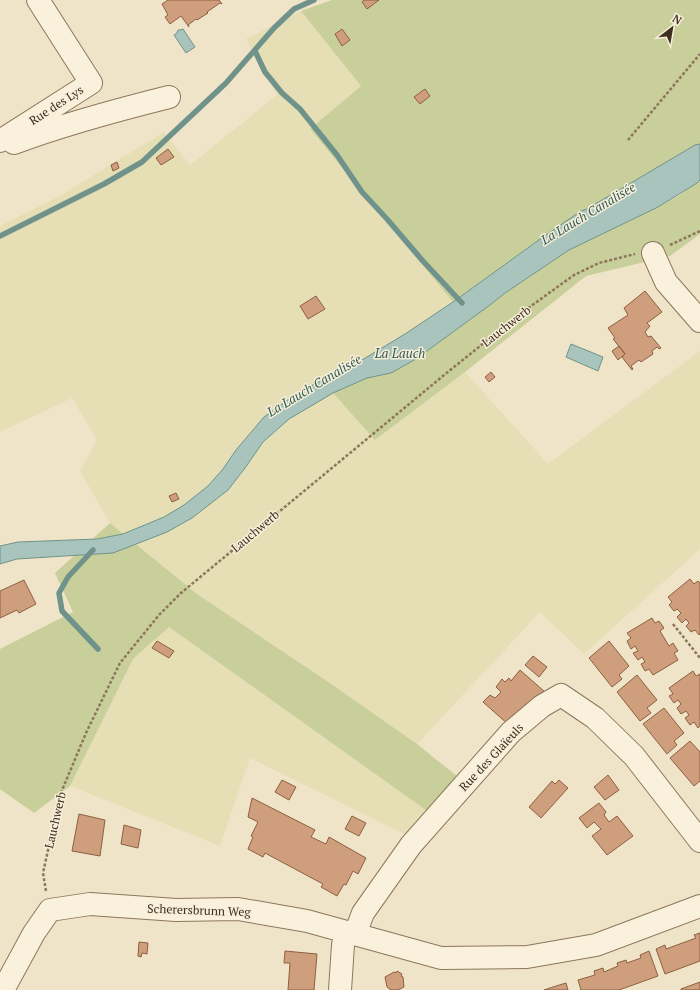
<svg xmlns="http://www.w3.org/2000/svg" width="700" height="990" font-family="'PT Serif',serif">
<rect width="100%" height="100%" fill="#f0e4c8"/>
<!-- farmland -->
<path fill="#e6deb5" d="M301 11 361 86 310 130 453 302 405 334 362 360 323 379 333 393 375 440 465 372 548 464 700 351V549L584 654 540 612 417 744 327 681 197 594 110 523 80 471 97 440 72 398 0 432V226L58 197 164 132 190 165 277 95 246 39Z
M169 627 430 813 412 838 250 758 220 846 70 786 133 659Z"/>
<!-- green -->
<path fill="#c9cf9b" d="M332 0H700V144L695 145 587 209 581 211 523 251 453 302 310 129 361 86 301 11Z
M700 180V234L670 256 586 276 465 372 375 440 333 393 367 378 391 373 416 359 490 305 505 293 569 250 658 207 678 196Z
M110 523 197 594 327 681 417 744 458 777 430 813 169 627 133 659 70 786 34 813 0 789V649L73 612 55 573Z"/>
<!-- water -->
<path fill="#a9c4bc" stroke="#6f938a" d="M183 29 195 47 186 53 174 35 177 33 178 30H180Z
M700 144V180L697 183 658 207 569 250 505 293 490 305 416 359 391 373 367 378 333 393 289 419 263 442 245 468 228 490 192 518 167 532 113 553 17 559 0 564V546L18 542 97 539 123 534 164 517 184 505 208 486 223 469 236 450 264 417 299 392 362 360 405 334 453 302 543 237 581 211 587 209 695 145Z
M571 344 603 357 598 371 566 357Z"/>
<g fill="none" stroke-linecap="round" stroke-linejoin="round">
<!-- stream -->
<path stroke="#6f938a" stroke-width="5.5" d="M255 51 265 72 282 93 300 109 337 155 362 192 387 219 422 260 462 303
M0 236 104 184 142 162 226 83 274 28 294 9 314 0
M93 550 68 577 59 593 62 611 98 649"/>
</g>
<!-- building -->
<path fill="#cf9f7d" stroke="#8d5f41" d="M168 0H219L222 4 220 3 207 12 208 13 197 20 196 19 188 25 189 27 181 16 170 24 165 17 168 15 162 4Z
M364 0H379L367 9 362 2Z
M342 29 350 40 342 46 335 34Z
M425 89 430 96 420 104 414 97Z
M168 149 174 157 161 165 156 158Z
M117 162 119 168 113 171 111 165Z
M645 291 662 312 647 323 650 326 645 332 648 337 651 336 661 348 659 349 657 347 652 351 653 354 641 362 639 360 631 366 633 369 632 370 622 357 625 354 613 339 615 338 608 328 628 315 624 308Z
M316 296 325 309 308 319 300 306Z
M619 346 625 354 618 360 612 351Z
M491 372 495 377 489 382 485 377Z
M176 493 179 499 172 502 169 496Z
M690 579 694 584 698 581 700 583V634L699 635 695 630 691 632 686 626 689 623 686 619 682 623 677 617 681 613 677 609 674 611 669 605 672 602 668 597Z
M24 580 36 604 19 613 17 610 0 618V591Z
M652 618 655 623 659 621 664 628 660 631 669 646 673 643 678 651 674 653 678 660 653 675 649 669 645 671 641 664 645 662 642 657 638 660 633 653 638 651 635 646 631 649 627 641 631 638 627 633Z
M157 641 174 651 169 658 152 648Z
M609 641 629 666 619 675 622 679 612 687 589 658Z
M533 656 547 667 539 677 525 665Z
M520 670 545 692 510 726 483 702 490 695 495 698 501 692 496 687 502 679 505 682 509 678 511 681Z
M693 671 696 676 700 674V726L698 728 694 722 690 725 685 718 689 715 686 711 681 714 677 708 681 704 678 700 674 703 669 696 673 694 669 688Z
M637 675 657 700 647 708 651 713 640 721 617 692Z
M664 708 684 733 674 741 677 745 667 754 643 724Z
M690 741 700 752V781L694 786 670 758Z
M608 775 619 790 605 800 594 787Z
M282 780 296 787 289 800 275 792Z
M559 780 568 788 541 818 529 807 552 781 555 784Z
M252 798 315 830 311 837 326 844 329 837 366 858 358 874 353 871 346 885 344 884 337 896 321 887 323 884 265 853 263 857 248 849 253 837 251 836 258 822 248 817Z
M599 803 606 812 604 815 609 822 617 816 633 836 607 855 592 836 601 829 594 822 587 828 579 818Z
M79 814 105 820 100 856 72 851Z
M352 816 366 823 359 836 345 829Z
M124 825 141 830 138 848 121 844Z
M700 933V961L665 974 656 949 665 945 666 949 696 938 694 935Z
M139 942 148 943 147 954 142 953 141 957 138 956Z
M285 951 317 954 314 990H288L290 963H284Z
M649 951 658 976 619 990H581L578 980 595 975 594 971 603 968 604 972 618 966 617 963 626 960 627 963 641 958 640 955Z
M397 971 402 974 401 976 403 977 404 987 398 990H391L387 987 385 977 394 972 396 973Z
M700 982V990H681V989Z
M566 983 568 990H544L553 987Z"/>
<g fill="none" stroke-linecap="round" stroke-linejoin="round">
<defs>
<path id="minor" d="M0 141 91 83 38 0
M14 143C64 124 117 110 169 97
M653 253 666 282 700 321
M355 934 363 913 411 845 511 732 542 706 561 695 595 718 634 756 700 841
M3 990 34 933 50 910 90 904 176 910 238 909 307 921 441 958 527 957 596 945 700 906
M340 990 343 945 346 932"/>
</defs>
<!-- minor casing -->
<use href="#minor" stroke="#8d765c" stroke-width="24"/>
<!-- path -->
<path stroke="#8d765c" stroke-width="2.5" stroke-dasharray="3 2" stroke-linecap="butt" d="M628 140 700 54
M670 245 700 231
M673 624 700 658
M46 891 43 873 60 795 86 733 120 663 159 615 181 593 449 371 520 314 574 275 599 263 635 254"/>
<!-- minor -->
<use href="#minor" stroke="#faf1dc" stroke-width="22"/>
</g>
<g text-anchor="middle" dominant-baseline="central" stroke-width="3" stroke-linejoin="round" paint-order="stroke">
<!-- street labels -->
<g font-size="12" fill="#3d2e20" stroke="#f7eed8">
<text transform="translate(56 105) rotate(-33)">Rue des Lys</text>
<text transform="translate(506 326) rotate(-38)">Lauchwerb</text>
<text transform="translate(255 531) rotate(-40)">Lauchwerb</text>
<text transform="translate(491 757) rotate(-47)">Rue des Glaïeuls</text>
<text transform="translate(55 820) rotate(-77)">Lauchwerb</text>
<text transform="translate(199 910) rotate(2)">Scherersbrunn Weg</text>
</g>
<!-- water labels -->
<g font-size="13" font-style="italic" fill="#2f5d5a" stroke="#f7eed8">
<text transform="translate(588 213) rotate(-31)">La Lauch Canalisée</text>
<text x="400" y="353">La Lauch</text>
<text transform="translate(314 385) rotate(-31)">La Lauch Canalisée</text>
</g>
</g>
<!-- north arrow -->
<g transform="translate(672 28) rotate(31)" stroke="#f7eed8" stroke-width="3" paint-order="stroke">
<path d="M0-3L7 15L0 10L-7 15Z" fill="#3d2e20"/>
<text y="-6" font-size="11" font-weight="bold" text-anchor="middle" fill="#3d2e20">N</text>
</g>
</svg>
